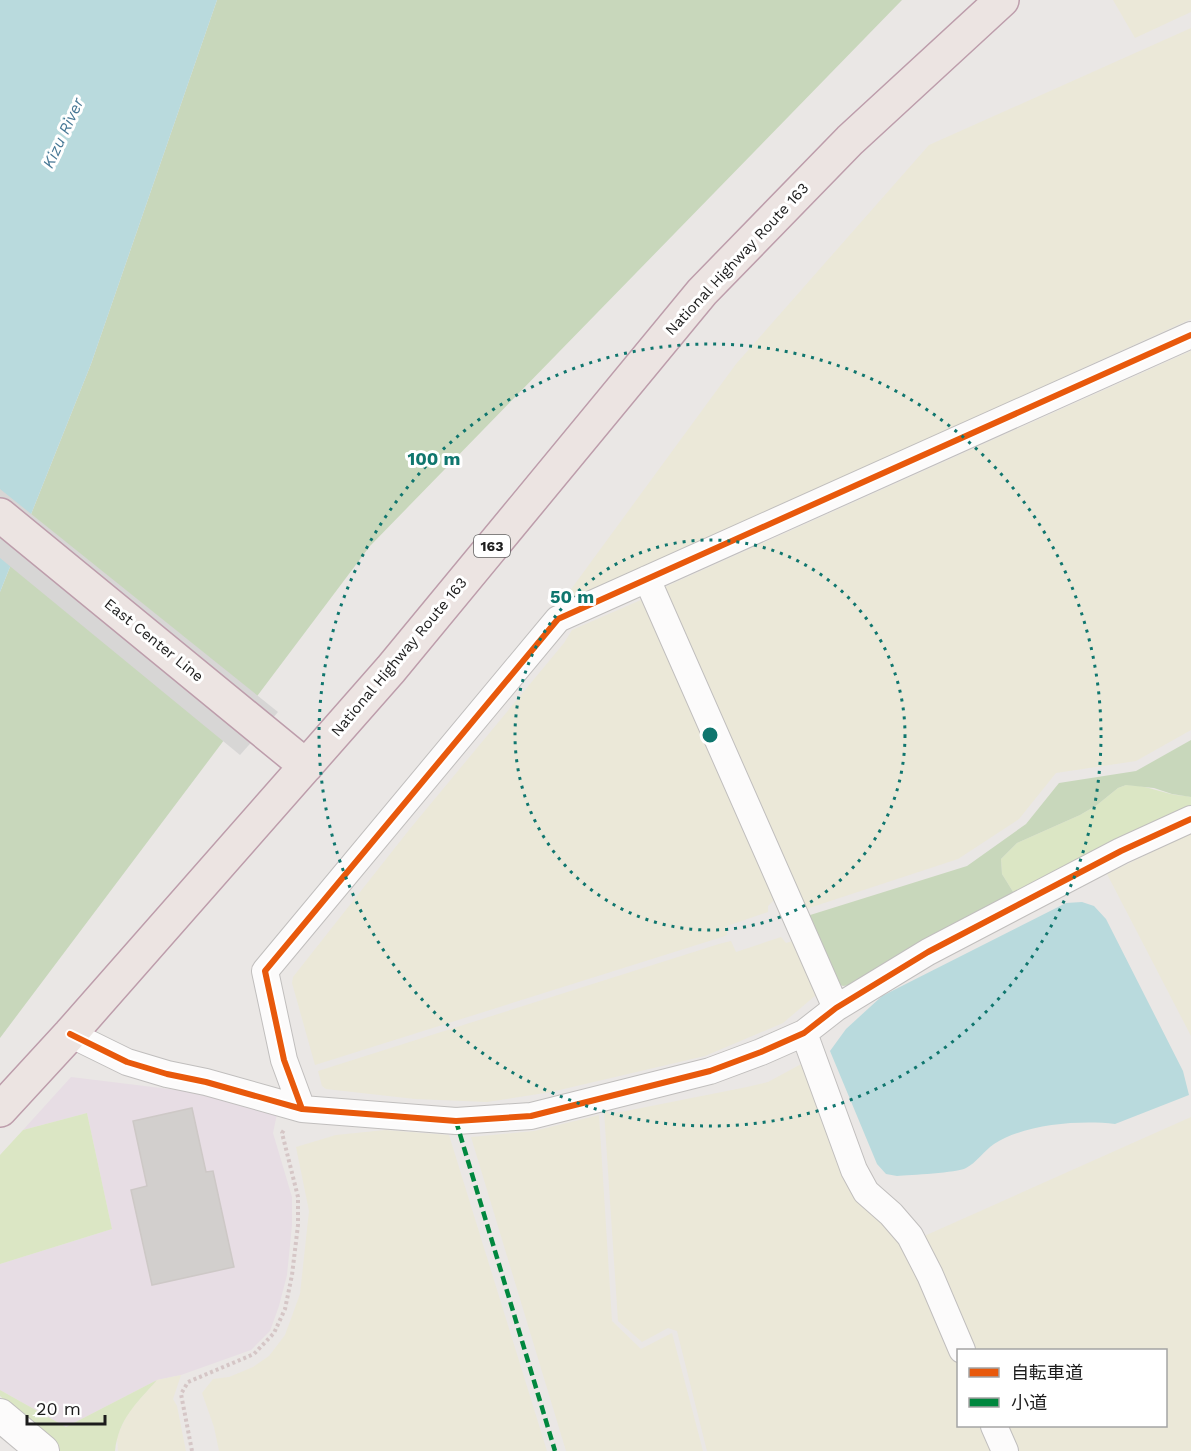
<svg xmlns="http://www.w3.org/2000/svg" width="1191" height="1451" font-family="'Work Sans','Noto Sans JP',sans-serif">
<rect width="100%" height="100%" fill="#eae7e5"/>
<!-- industrial -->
<path fill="#e7dde4" d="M71 1077 210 1094 277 1114 273 1133 292 1197V1225L287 1275 279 1306 270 1331 251 1350 181 1375 157 1380 66 1427 0 1390V1264L112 1229 87 1113 23 1130Z"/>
<!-- farmland -->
<path fill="#ebe8d8" d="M1113 0H1191V12L1135 38Z
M1191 28V319L558 607 736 364 929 145Z
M1191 351V730L1136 761 1056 773 1019 819 958 859 806 909 665 587Z
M643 599 778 896 768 906V912L727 926V935L722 937 315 1065 292 983 293 977 409 830 564 643 572 630Z
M1191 833V1036L1107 874Z
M781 937 786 943 796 940 816 995 783 1023 705 1056 551 1092 487 1102 415 1099 326 1089 322 1086 318 1071 719 944 731 941 736 952Z
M805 1062 907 1250 958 1363V1426H986L998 1451H707L677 1331 668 1328 642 1342 618 1321 604 1111 607 1110 609 1114 621 1112 747 1087 768 1082Z
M599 1115 612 1321 641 1349 672 1333 703 1451H566L471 1137 534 1131Z
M1191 1117V1451H1017L1005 1426H1166V1350H972L922 1237Z
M385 1130 449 1135 547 1451H219L214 1427 202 1393 213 1379 229 1377 253 1367 269 1356 285 1335 300 1294 309 1211 296 1147 336 1135Z
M181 1375 173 1399 177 1406 186 1451H118L117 1437 128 1412 157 1380Z"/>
<!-- grass -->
<path fill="#dbe6c4" d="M1126 785C1143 785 1155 790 1171 794 1178 796 1184 795 1191 797V810L1015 895 1002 874 1001 859 1017 843 1080 815 1097 805 1118 788Z
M87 1113 112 1229 0 1264V1155L23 1130Z
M157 1380C136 1404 119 1418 115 1451H60L0 1396V1390L66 1427Z"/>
<!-- forest -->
<path fill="#c8d7bb" d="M217 0H902L370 546 0 1038V592L91 364Z
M1191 740V797L1172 794 1154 788 1126 785 1118 788 1097 805 1080 815 1017 843 1001 859 1002 874 1015 895 857 984 843 986 837 984 807 916 967 866 1026 824 1059 783 1136 771Z"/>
<!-- water -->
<path fill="#b9dadd" d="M0 0H217L91 364 0 592Z
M1082 902 1094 906 1106 919 1183 1071 1189 1095 1115 1124C1079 1120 1025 1124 994 1144 984 1151 976 1163 966 1168 957 1173 910 1175 897 1176L886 1174 877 1164 830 1051 846 1029 882 996 1066 903Z"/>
<!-- pier -->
<path fill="#d7d6d5" d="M0 489 278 712 240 755 0 558Z"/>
<!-- building -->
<path fill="#d2cfcd" stroke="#cdc8c6" stroke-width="1.5" d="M192 1108 206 1172 213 1171 234 1267 152 1285 131 1190 147 1186 133 1121Z"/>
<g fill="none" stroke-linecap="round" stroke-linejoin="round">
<defs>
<path id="minor" d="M647 579 836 1008
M804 1033 854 1170 866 1192 891 1214 910 1236 930 1275 962 1350
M70 1034 127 1062 167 1074 206 1082 302 1109 456 1121 531 1116 710 1071 761 1052 804 1033 836 1008 928 952 1121 851 1191 819
M302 1109 284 1060 265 971 558 619 1191 335
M994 1426 1005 1451"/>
<path id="tertiary" d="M0 1415 43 1451"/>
<path id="trunk" d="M0 515 306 766
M0 1110 70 1034 391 669 702 292 850 140 1002 0"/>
</defs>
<!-- minor casing -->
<use href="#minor" stroke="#c0bebd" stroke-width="28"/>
<!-- tertiary casing -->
<use href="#tertiary" stroke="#c0bebd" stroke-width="34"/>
<!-- trunk casing -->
<use href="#trunk" stroke="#bd9dab" stroke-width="36"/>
<!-- path -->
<path stroke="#d5c6c6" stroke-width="4" stroke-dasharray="3 3" stroke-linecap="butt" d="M192 1451 181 1394 188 1382 254 1354 274 1333 285 1309 292 1275 298 1225V1197L282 1133 284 1130"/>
<!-- minor -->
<use href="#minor" stroke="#fcfbfb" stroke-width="26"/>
<!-- tertiary -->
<use href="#tertiary" stroke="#fcfbfb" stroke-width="32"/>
<!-- trunk -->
<use href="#trunk" stroke="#ece4e2" stroke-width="33"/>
<!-- quiet -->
<path stroke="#00873e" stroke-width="4.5" stroke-dasharray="9 4.5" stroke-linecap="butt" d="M456 1121 555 1451"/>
<defs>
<path id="cycleway" d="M70 1034 127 1062 167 1074 206 1082 302 1109 456 1121 531 1116 710 1071 761 1052 804 1033 836 1008 928 952 1121 851 1191 819
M302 1109 284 1060 265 971 558 619 1191 335"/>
</defs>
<!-- cycleway casing -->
<use href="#cycleway" stroke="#fff" stroke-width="10"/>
<!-- cycleway -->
<use href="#cycleway" stroke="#e8590c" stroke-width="6"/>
</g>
<!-- distance rings -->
<g fill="none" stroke="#0f766e" stroke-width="3" stroke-dasharray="3 6">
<circle cx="710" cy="735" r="195"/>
<circle cx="710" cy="735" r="391"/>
</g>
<g text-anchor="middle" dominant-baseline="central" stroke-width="6" stroke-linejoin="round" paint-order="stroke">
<!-- shield labels -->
<rect fill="#fff" stroke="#606060" stroke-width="1.5" x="474" y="535" width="36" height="22" rx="4.5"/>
<g font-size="14" font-weight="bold" fill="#1c1c1c">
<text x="492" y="546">163</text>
</g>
<!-- street labels -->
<g font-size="15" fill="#1c1c1c" stroke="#fff">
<text transform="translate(737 259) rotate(-47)">National Highway Route 163</text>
<text transform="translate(154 640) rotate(39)">East Center Line</text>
<text transform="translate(399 657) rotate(-50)">National Highway Route 163</text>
</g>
<!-- water labels -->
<g font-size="16" font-style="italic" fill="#487996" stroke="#fff">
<text transform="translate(63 133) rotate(-65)">Kizu River</text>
</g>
</g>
<circle cx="710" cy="735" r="9" fill="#0f766e" stroke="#fff" stroke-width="3"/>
<g font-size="18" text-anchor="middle" font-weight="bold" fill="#0f766e" stroke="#fff" stroke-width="6" stroke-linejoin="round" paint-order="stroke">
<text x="434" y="465">100 m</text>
<text x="572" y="603">50 m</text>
</g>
<!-- legend -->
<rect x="957" y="1349" width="210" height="78" fill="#ffffff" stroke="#a4a4a4" stroke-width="1.5"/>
<rect x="969" y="1368" width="30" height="9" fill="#e8590c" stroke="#a4a4a4" stroke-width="1.5"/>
<text x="1011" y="1379" font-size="18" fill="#1c1c1c">自転車道</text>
<rect x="969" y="1398" width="30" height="9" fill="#00873e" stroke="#a4a4a4" stroke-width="1.5"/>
<text x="1011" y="1409" font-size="18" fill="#1c1c1c">小道</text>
<!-- scale -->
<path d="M27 1415v9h78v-9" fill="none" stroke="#1c1c1c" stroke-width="3"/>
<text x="36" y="1415" font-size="18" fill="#1c1c1c" stroke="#ffffff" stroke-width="4.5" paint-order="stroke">20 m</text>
</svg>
